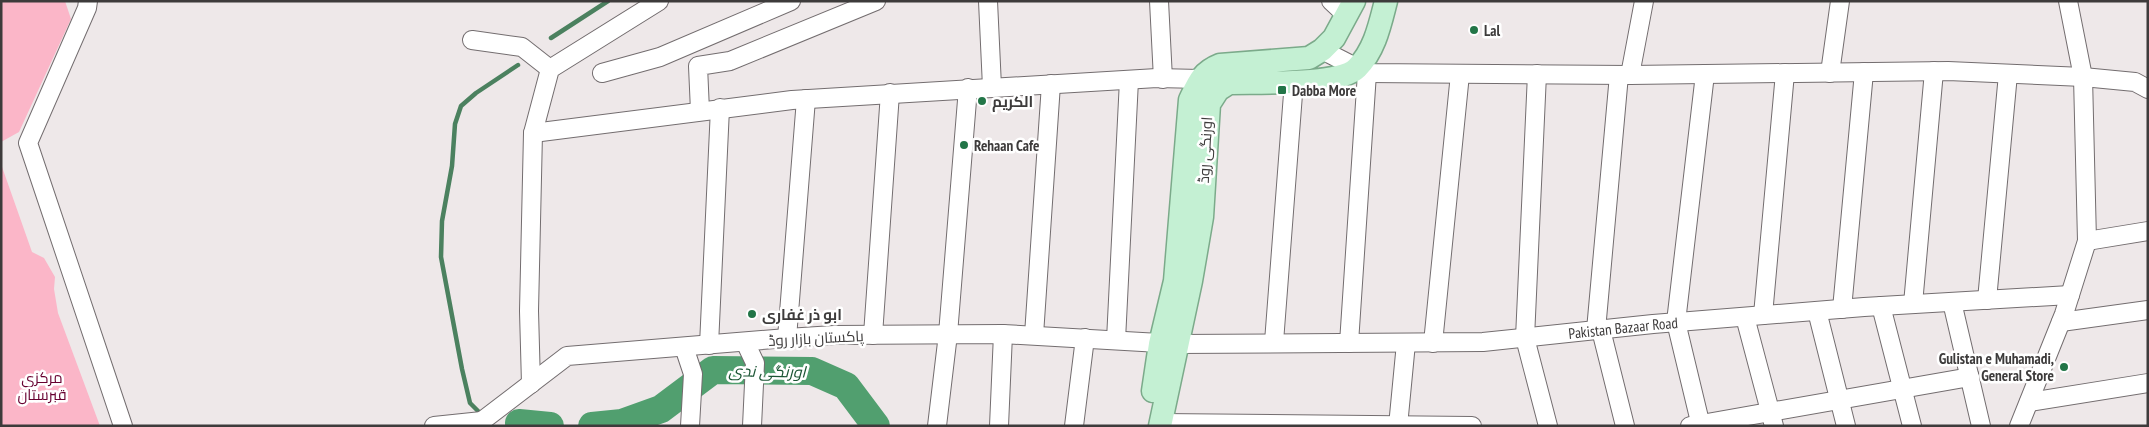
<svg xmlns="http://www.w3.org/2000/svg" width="2149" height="427" font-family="'PT Sans Narrow',Cairo,sans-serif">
<rect width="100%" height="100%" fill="#eee8e9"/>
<!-- green -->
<path fill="#fbb6c8" d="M1 1H65L71 19 19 132 1 142Z
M1 164 32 252 44 258 55 277 54 289 58 313 100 426H1Z"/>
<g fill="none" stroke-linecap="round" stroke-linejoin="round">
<!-- stream -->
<path stroke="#4b815f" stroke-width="4.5" d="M551 38 608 1
M478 411 470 403 462 369 441 257 442 221 452 166 455 124 461 106 476 93 518 65"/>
<!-- river -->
<path stroke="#519f6f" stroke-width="28" d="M519 423 550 426
M592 426 622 423 661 409 713 370 812 371 846 386 876 426"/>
<defs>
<g id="minor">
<path d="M88 1 87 8 28 143 123 426"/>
<path d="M988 1 992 87"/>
<path d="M1159 1 1163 79"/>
<path d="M1331 1 1347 16"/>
<path d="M472 40 522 47 550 69"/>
<path d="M1322 50 1367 73 1630 75 1948 71 2083 77 2135 82 2148 89"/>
<path d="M602 73 660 57 791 1"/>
<path d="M1830 73 1840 1"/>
<path d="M1537 74 1525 338 1548 426"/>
<path d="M1630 75 1644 1"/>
<path d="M700 111 698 66 730 61 876 1"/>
<path d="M533 133 792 100 1157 78 1200 79 1211 83"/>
<path d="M2087 241 2148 231"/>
<path d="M1987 300 2008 74"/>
<path d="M1952 302 1981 426"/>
<path d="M1913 304 1934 71"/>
<path d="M1881 306 1912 426"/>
<path d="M1842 309 1864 72"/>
<path d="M1817 311 1846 426"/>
<path d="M1763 315 1785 73"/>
<path d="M1745 317 1774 426"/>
<path d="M2061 322 2148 310"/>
<path d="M1596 330 1619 75"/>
<path d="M1601 330 1625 426"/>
<path d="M873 335 890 93"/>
<path d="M1034 335 1051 84"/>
<path d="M787 338 806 99"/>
<path d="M1116 340 1129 80"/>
<path d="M745 342 755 363 752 426"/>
<path d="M1274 342 1294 81"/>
<path d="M1349 343 1367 73"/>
<path d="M1433 343 1460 74"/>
<path d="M709 345 720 108"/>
<path d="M684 347 693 374 690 426"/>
<path d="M531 384 529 311 533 133 550 69 659 1"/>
<path d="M2029 402 2148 383"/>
<path id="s1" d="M482 421 567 356 787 338 834 335 1003 334 1177 344 1483 342 1653 324 1864 307 2070 295"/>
<path d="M1160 423 1472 426"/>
<path d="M434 426 482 421"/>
<path d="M937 426 948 334 968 88"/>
<path d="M999 426 1003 334"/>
<path d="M1074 426 1085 338"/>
<path d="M1398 426 1406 343"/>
<path d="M1690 426 1970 377"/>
<path d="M1701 426 1676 322 1705 74"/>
<path d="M2019 426 2064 314 2087 241 2083 77 2068 1"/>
</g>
<path id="major" d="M1153 391 1160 344 1175 281 1190 100C1198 83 1202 72 1220 65L1309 58 1322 50 1334 38 1354 1
M1160 426 1191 281 1202 217 1209 104 1218 90 1229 83C1257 82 1339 86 1357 68 1375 50 1380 24 1386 1"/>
</defs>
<!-- minor casing -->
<use href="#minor" stroke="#736d6f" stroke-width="20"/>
<!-- major casing -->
<use href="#major" stroke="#7baa8a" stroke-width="25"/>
<!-- minor -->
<use href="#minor" stroke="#fff" stroke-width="18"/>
<!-- major -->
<use href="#major" stroke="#c4f0d3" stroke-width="22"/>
</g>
<!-- markers -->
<g fill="#227547" stroke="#fff" stroke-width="2">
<circle cx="1474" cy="30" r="5"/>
<rect x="1277" y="85" width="10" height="10" rx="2.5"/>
<circle cx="982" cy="101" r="5"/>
<circle cx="964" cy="145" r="5"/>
<circle cx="752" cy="314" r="5"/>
<circle cx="2064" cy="367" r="5"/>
</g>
<g text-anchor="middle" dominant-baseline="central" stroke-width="5" stroke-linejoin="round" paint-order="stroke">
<!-- poi labels -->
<g font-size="15" font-weight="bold" fill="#3d3b3b" stroke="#fff" text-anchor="start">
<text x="1484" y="30">Lal</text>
<text x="1292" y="90">Dabba More</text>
<text x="992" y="101">الکریم</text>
<text x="974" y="145">Rehaan Cafe</text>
<text x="762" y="314">ابو ذر غفاری</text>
<text x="2054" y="358" text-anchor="end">Gulistan e Muhamadi,<tspan x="2054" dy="17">General Store</tspan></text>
</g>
<!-- street labels -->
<g font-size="15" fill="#3d3b3b" stroke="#fff">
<text transform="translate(1205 150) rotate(-87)">اورنگی روڈ</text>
<text stroke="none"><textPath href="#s1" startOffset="1165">Pakistan Bazaar Road</textPath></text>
<text transform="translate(816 338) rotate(-3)">پاکستان بازار روڈ</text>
</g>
<!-- park labels -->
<g font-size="15" fill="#670030" stroke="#fff">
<text x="42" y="377">مرکزی<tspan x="42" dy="17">قبرستان</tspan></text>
</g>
<!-- water labels -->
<g font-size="16" font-style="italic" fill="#1a5433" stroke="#fff">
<text transform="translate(767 371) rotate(1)">اورنگی ندی</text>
</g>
</g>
<!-- border -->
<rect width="2149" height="427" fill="none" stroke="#3d3b3b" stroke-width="5"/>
</svg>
